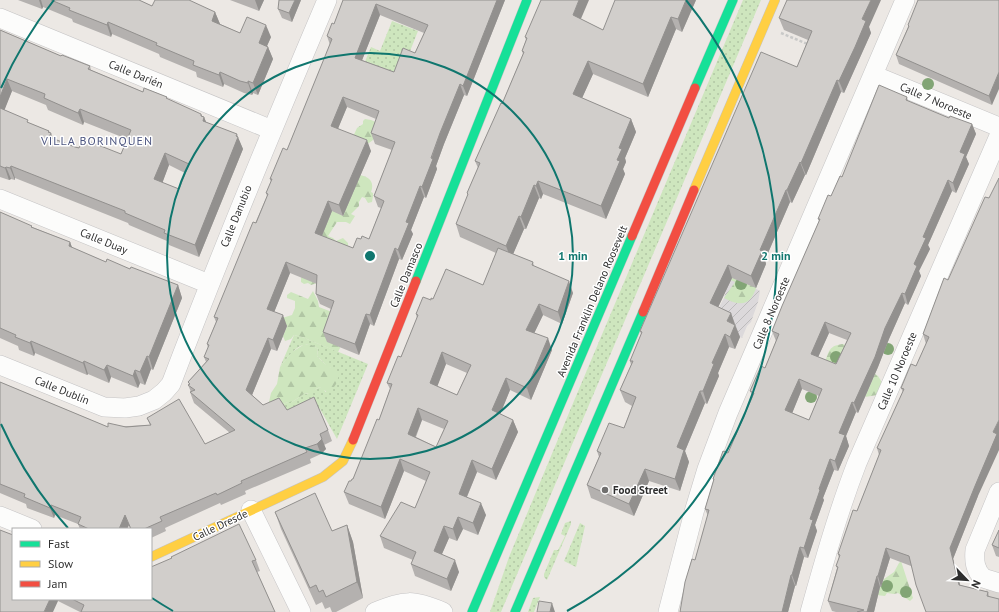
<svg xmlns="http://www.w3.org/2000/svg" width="999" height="612" font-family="'PT Sans',sans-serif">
<defs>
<pattern id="industrial-furrows" width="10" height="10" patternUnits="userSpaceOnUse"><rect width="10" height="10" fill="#dcd9db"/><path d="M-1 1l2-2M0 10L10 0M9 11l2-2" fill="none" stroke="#bdbbbc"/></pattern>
<pattern id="grass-dots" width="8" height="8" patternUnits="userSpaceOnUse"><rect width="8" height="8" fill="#cee6be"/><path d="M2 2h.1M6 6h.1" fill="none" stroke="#b1c6a4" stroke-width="1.8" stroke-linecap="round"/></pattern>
<pattern id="forest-firs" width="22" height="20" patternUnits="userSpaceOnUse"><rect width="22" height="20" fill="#cee6be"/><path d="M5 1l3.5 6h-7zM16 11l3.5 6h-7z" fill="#b1c6a4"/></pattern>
</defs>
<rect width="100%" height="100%" fill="#ece8e4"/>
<!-- industrial -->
<path fill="url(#industrial-furrows)" d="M733 276 760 291 758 302 751 322 747 326 742 338 731 333 715 315 724 298 726 291 723 289Z"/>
<!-- grass -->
<path fill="url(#grass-dots)" d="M743 0H761L501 612H490L509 557 571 408Z
M392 21 418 31 395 89 359 76 371 47 380 51Z
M294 335 302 337 368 364 337 439 320 409 318 408 294 419 281 405 288 402H292L304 394H307L320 387 326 392 331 368 328 367 317 356 318 349C300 336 290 356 280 367Z
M571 521V524L547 580 544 577V574L554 550H558L565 536 561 534 565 523Z
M580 523 585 526 576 567 564 561Z
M540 597 534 612H528L533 598Z"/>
<!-- forest -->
<path fill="url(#forest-firs)" d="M365 119 371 120 378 123C377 133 376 140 367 144L352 139 357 128 363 124V121Z
M359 175C369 176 375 182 371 192L373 193V196L372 202 368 203 365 198 362 197 359 202V206L351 214 355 216 350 224 346 222H337L328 236 333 238 336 241 343 238 348 243V246L317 283 311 285 308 283 304 284 301 282V278L326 219Z
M717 274 758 281C753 303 744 309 724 298L735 282Z
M313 291 318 301 319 307 337 314 340 348 338 352 302 337 294 335 291 339 285 341 283 336 287 326 282 318 292 315 295 308V301L287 298V295L291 292 308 299Z
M842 344 847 345 840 368 825 362C829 351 829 346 842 344Z
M303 345H312L318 349 317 356C325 365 328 366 338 372 339 381 336 385 330 392L322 390 320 387 316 389 313 393 304 394 292 402H288L281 405 273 404 269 402 271 393 277 384 280 367 292 352Z
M875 374 878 376 883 384 877 395 865 397Z
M901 561 913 598 910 601 898 593 894 594 887 593 885 596 876 595 884 579 894 572 899 563Z"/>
<!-- plaza -->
<path fill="#dad6d2" d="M987 588 999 593V602L984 594Z"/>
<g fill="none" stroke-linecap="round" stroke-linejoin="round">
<defs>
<path id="street" d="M0 18 272 130
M873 75 999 127
M0 199 209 284
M0 365 104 407 125 408 139 406 154 400 164 392 171 384C220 255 273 127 327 0
M999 492 975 550C974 561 975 570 983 578L999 583
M251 510 301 612
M0 516 32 529
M375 612C406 600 412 599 443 612
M668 612 694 512 707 469 728 413 905 0
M810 612C824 562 838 512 857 463L999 136"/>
<path id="fast" d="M695 88 733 0
M416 281 527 0
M472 612 632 236
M515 612 643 312"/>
<path id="slow" d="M694 190 775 0
M151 557 323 477 343 461 353 440"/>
<path id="jam" d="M632 236 695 88
M643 312 694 190
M353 440 416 281"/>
</defs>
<!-- street casing -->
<use href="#street" stroke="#c5c4c5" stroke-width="20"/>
<!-- fast casing -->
<use href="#fast" stroke="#c5c4c5" stroke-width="10"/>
<!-- slow casing -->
<use href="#slow" stroke="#c5c4c5" stroke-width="10"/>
<!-- jam casing -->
<use href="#jam" stroke="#c5c4c5" stroke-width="10"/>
<!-- path -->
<path stroke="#c9c9c8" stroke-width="2.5" stroke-dasharray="3 2" stroke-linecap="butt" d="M781 33 810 45"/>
<!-- street -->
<use href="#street" stroke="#fcfcfb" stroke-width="19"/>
<!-- fast -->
<use href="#fast" stroke="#16e098" stroke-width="9"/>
<!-- slow -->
<use href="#slow" stroke="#ffcf43" stroke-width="9"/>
<!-- jam -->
<use href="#jam" stroke="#f24e42" stroke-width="9"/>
</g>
<!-- trees -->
<g fill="#82a575">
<circle cx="928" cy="84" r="6"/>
<circle cx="741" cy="284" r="6"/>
<circle cx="888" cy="349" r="6"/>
<circle cx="836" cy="357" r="6"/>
<circle cx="811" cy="397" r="6"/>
<circle cx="887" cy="586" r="6"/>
<circle cx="906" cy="592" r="6"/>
</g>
<!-- wall -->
<path fill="#b4b1af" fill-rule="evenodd" d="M18 0H139L152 6 215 12 220 24 240 33 271 37 267 46 268 47 273 59 258 95 253 93 252 95 244 93 224 84 223 87 197 77 196 72 160 57 159 54 112 34 111 37 73 22 72 19 43 7 42 9Z
M230 0H264L259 11Z
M301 0 292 22 282 18 278 9Z
M343 0H505L467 96 464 95 444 144 436 166 437 169 426 198 424 197 411 230 413 234 402 260 399 259 374 326 370 324 359 355 327 342 323 332 331 309 320 304 316 294 317 284 290 273 274 312 287 326 277 351 271 349 252 395 263 405 287 410 328 430 332 441 324 445 326 449 321 454 310 459 311 463 245 491 246 494 221 505 220 503 165 528 166 531 151 538V529H130L129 525 127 529H80L78 524 55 515 54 518 27 508 26 504 0 493V382L108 427 150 425 147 418 205 444 230 433 194 403 190 392H191L188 385 189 384 188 382 206 362 204 357 208 348 207 344 216 322 214 317 267 196 266 193 271 182 270 179 287 150 330 45 327 36 334 24ZM380 15 424 33 415 53 394 72 362 60ZM347 107 376 119 371 133 375 144 392 150 374 196 378 207 381 208 369 239H361L353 248 322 236 332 211 343 216 371 151 338 128Z
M696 0 682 32 676 29 648 97 593 74 582 98 631 119 636 132 625 158 626 162 623 169 625 174 606 219 543 194 541 199 539 198 526 229H524L513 254 533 262 534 266 573 293 562 324 543 315 534 333 552 350 531 400 510 390 500 414 513 420 518 432 496 480 477 472 467 497 486 515 478 535 463 529 457 541 449 538 442 554 459 572 451 591 415 576 411 564 413 560 384 548 380 536 415 508 426 481 404 471 385 519 349 504 344 492 351 481 353 479 379 420 390 389 387 383 401 357 417 318 416 314 431 300 483 285 496 253 460 237 456 224 468 196 467 193 478 168 475 161 502 104 523 54 522 51 526 40 525 37 581 19 603 30ZM446 364 467 373 457 395 437 386ZM422 420 444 429 436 447 416 437Z
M999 0 992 105 899 64 896 55 908 27V25Z
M779 18 869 27 871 33 844 93 841 92 806 175H805L792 203 790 202 765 260 766 264 756 288 732 278 718 307 731 313 740 337 735 349 729 347 718 373 719 376 707 404 705 403 685 451 689 462 680 491 649 481 634 516 591 498 587 485 599 457 597 451 624 428 632 406 625 402 620 390 631 365 630 361 641 334 640 331 797 67 808 40 784 30Z
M0 30 61 56 90 66 91 70 143 92 168 99 204 117 206 122 237 136 243 149 199 257 169 245 167 241 129 225 128 223 15 178V180L11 179 9 180 0 177ZM12 91 46 105 48 110 83 125 84 122 127 139 121 154 75 147 53 139 49 131 29 123 4 110ZM169 165 185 173 179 189 162 183Z
M907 97 908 101 949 118 972 124 976 134 966 157 969 164 956 193 952 191 928 245 930 249 919 271 921 276 908 305 905 303 889 339 878 367 858 413 856 412 846 436 849 446 838 471 834 470 823 498 824 500 815 525 817 531 808 558 804 557 796 586H795L788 612H680L708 516 705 509 714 481 713 479 728 453 753 397 750 391 765 368 776 341 772 331 819 221 818 219 842 177ZM829 333 847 340 836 364 818 357ZM802 389 819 396 809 420 792 413Z
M0 212 32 227 70 242 72 248 106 262 130 269 178 285 182 298 153 370 151 369 145 385 140 383 138 388 111 377 109 383 88 374 87 375 35 353 34 356 19 350 18 346 0 338Z
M944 278 978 496 953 559 960 585 988 592 989 596 999 612 911 566 890 558 881 587H880L874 612H836L832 611 828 601 837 568 836 566 839 558 838 554 857 511 879 455 877 448 903 392 901 388 916 366 926 344 923 334Z
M275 512 332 531 347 525 353 542 363 598 336 612H332L330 607 325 609 322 602 316 605 281 529Z
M999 530V557L996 556 992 545Z
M256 560 260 571 257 572 275 612H80L58 601 13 599H151Z"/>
<!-- shaded-wall -->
<path fill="#92908e" d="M39 0H41L43 7 42 9Z
M255 0H264L259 11Z
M295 0H301L292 22 289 13Z
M497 0H505L467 96 463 86Z
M579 0H589L577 28 573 15Z
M686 0H696L682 32 678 19Z
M871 0H881L869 27 871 33 844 93 839 81 862 19Z
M376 4 380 15 359 68 355 58Z
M215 12 220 24 216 33 212 21Z
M671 17 676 29 648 97 643 84Z
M108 22 112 34 111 37 107 25Z
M266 25 271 37 263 55 259 43Z
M268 47 273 59 258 95 253 83Z
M588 61 593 74 578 107 573 94Z
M220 72 224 84 223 87 219 75Z
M999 72V89L992 105 989 96Z
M7 79 12 91 1 119 0 117V97Z
M837 80 841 92 806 175 801 163Z
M248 81 253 93 252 95 248 83Z
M460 84 464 95 444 144 436 166 437 169 426 198 422 187 440 133Z
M343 97 347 107 335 136 331 126Z
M80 109 84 122 83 125 78 113Z
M201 114 203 119 204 117 209 129 207 133 201 116Z
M631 119 636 132 625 158 626 162 623 169 625 174 606 219 601 206 617 160 619 148Z
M972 124 976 134 966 157 969 164 956 193 953 183 960 152Z
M49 131 50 135 51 133 55 145 49 137 48 132Z
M237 134 238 138V137L243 149 199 257 195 245Z
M367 140 371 151 343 216 339 205Z
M165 153 169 165 159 192 154 179Z
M800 162 805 175 792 203 787 190Z
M11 166 15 178V180L10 168Z
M6 167 11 179 9 180 5 168Z
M948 180 952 191 928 245 930 249 919 271 921 276 908 305 905 294 914 264 923 237Z
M538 181 543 194 541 199 536 186Z
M534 185 539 198 526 229 521 217Z
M420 186 424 197 411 230 413 234 402 260 398 250 406 222Z
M786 190 790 202 765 260 766 264 756 288 751 276 760 250Z
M328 201 332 211 319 243 315 233Z
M519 216 524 229 511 259 506 246Z
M70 242 75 255 69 246Z
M395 248 399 259 374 326 370 315Z
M286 262 290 273 271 320 267 309Z
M728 265 732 278 714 316 710 303Z
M569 281 573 293 562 324 558 312Z
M178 285 182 298 153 370 149 357Z
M902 293 905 303 889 339 878 367 858 413 854 403 885 328Z
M539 304 543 315 530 342 526 330Z
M731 313 735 325 727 321Z
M366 314 370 324 359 355 355 344Z
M283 315 287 326 277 351 273 340Z
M825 322 829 333 815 364 811 354Z
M735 325 740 337 735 349 730 337Z
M725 334 729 347 718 373 719 376 707 404 703 391 712 363Z
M268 338 271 349 250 400 246 390Z
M548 338 552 350 531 400 527 388Z
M31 341 35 353 34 356 30 343Z
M442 352 446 364 434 395 430 383Z
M147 356 151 369 145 385 140 372Z
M84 361 88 374 87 375 83 363Z
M107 365 111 377 109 383 104 370Z
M135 370 140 383 138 388 133 376Z
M506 378 510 390 497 422 492 410Z
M799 379 802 389 789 421 785 410Z
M700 391 705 403 685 451 689 462 680 491 675 479 677 447Z
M852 402 856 412 846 436 849 446 838 471 835 461 839 433Z
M418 408 422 420 412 445 408 434Z
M513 420 518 432 496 480 492 469Z
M999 420V450L978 496 953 559 963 595 959 585 950 548 993 432Z
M322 439 326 449 321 454 317 444Z
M400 459 404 471 385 519 381 507Z
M830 459 834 470 823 498 824 500 815 525 817 531 808 558 804 548 810 519 819 489Z
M472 460 477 472 463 506 459 494Z
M645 469 649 481 634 516 629 504Z
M481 503 486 515 478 535 473 523Z
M51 505 55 515 54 518 50 508Z
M125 515 129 525 127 529H119Z
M458 517 463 529 457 541 453 529Z
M347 525 353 542 363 598 357 582Z
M444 526 449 538 438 563 434 551Z
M800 547 804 557 796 586 792 575Z
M886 548 890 558 881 587 878 576Z
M455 560 459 572 451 591 447 579Z
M791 575 795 586 788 612H782Z
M877 576 880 587 874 612H867Z
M50 599H57L58 601 53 612H44Z
M552 603 555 612H550Z"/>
<!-- building -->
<path fill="#d1cecb" stroke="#92908e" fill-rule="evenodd" d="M51 0H139L152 6 155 0H189L215 12 212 21 240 33 247 17 266 25 259 43 268 47 253 83 248 81V83L240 81 220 72 219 75 193 65 194 61 156 45 157 43 108 22 107 25 69 10 70 8Z
M279 0H295L289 13 278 9Z
M343 0H497L463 86 460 84 440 133 431 158 433 159 422 187 420 186 406 222 409 223 398 250 395 248 370 315 366 314 355 344 323 332 334 301 316 294 317 275 286 262 267 309 283 315 273 340 268 338 246 390 263 405 279 398 287 410 314 397 328 430 320 434 322 439 317 444 305 448 307 452 241 481 242 483 217 495 216 493 160 517 162 521 144 529H131L125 515 119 529H89L78 524 81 517 51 505 50 508 24 497 25 494 0 484V382L108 427V423L126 427 151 425 147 418 179 399 205 444 235 430 190 392 195 390 188 385 190 384 188 382 209 359 204 357 209 345 207 344 218 318 214 317 253 222 256 223 268 194 266 193 272 179H270L283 148 287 150 332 39 327 36 332 23 334 24ZM376 4 428 25 415 53 403 48 394 72 355 58ZM343 97 379 111 371 133 395 142 374 196 384 201 369 239 362 236 361 239 357 238 353 248 315 233 328 201 339 205 367 140 331 126Z
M541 0H579L573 15 603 30 615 0H686L678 19 671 17 643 84 588 61 573 94 631 119 619 148 622 149 617 160 620 161 601 206 538 181 536 186 534 185 521 217 519 216 506 246 456 224 468 194 467 193 480 163 475 161 501 103 502 104 524 52 522 51 527 38 525 37Z
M787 0H871L862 19 866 21 855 47 839 81 837 80 801 163 800 162 787 190H786L760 250 762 251 751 276 728 265 710 303 731 313 727 321 735 325 730 337 725 334 712 363 714 364 703 391H700L677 447 684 450 675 479 645 469 629 504 587 485 601 453 597 451 609 423 624 428 636 397 620 390 633 361H630L642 332 640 331 761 52 797 67 812 31 779 18Z
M918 0H999V72L989 96 896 55 909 26 908 25Z
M0 30 61 56 62 55 90 66 88 69 143 92 144 88 167 97 166 98 201 114V116L204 117 203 121 237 134 236 136 238 137 195 245 164 233 165 230 125 213V211L11 166 10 168 6 167 5 168 0 166V108L28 120 27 122 49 131 48 132 51 133 49 137 75 147 79 148 83 139 121 154 131 130 80 109 78 113 44 98 45 94 7 79 0 97ZM165 153 189 164 179 189 154 179Z
M879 85 907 97 906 100 949 118 950 116 972 124 960 152 965 154 953 183 948 180 923 237 926 238 914 264 917 266 905 294 902 293 885 328 875 357 854 403 852 402 839 433 845 435 835 461 830 459 819 489 820 490 810 519 813 520 804 548 800 547 792 575H791L782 612H680L685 582 692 559 695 560 709 510 705 509 714 479H713L723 451 728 453 754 393 750 391 761 366 765 368 779 334 772 331 782 306 820 219H818L828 195 831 196 840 176 842 177ZM825 322 851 333 836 364 811 354ZM799 379 822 389 809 420 785 410Z
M999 178V420L993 432 997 434 975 486 950 548 959 585 988 592 987 596 999 599V612H926L916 585 909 556 886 548 878 576H877L867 612H857L864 610 828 601 838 567 836 566 840 555 838 554 853 510 857 511 881 450 877 448 904 389 901 388 911 364 916 366 929 337 923 334 944 278 948 280 985 197 989 198Z
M0 212 32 226 31 227 70 242 69 246 106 262 107 259 130 269 131 267 178 285 149 357 147 356 140 372 135 370 133 376 107 365 104 370 84 361 83 363 31 341 30 343 15 337 16 335 0 328Z
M498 248 533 262 532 265 569 281 558 312 539 304 526 330 548 338 527 388 506 378 492 410 513 420 492 469 472 460 459 494 481 503 473 523 458 517 453 529 444 526 434 551 455 560 447 579 411 564 416 552 380 536 401 502 415 508 430 472 400 459 381 507 344 492 349 481H351L352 479H353L377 419 379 420 392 384 387 383 398 356 401 357 418 315 416 314 423 297 431 300V298L433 299 446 269 483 285ZM442 352 471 365 457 395 430 383ZM418 408 448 421 436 447 408 434Z
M315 493 332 531 347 525 357 582 326 597 323 590 319 592 316 585 310 588 275 512Z
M239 524 256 560 252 561 275 612H81L84 605 72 599H151V567L172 558 171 557Z
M0 530 13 535V534V599H50L44 612H0Z
M999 530V548L992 545Z
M539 601 552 603 550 612H537Z"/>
<!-- distance rings -->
<g fill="none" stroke="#0f766e" stroke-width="2">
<circle cx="370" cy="256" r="203"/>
<path d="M173 611A406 406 0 0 1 152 598M68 528A406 406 0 0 1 1 424M1 88A406 406 0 0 1 54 0M686 0A406 406 0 0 1 567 611"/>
</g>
<!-- markers -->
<circle fill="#706f6e" stroke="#fff" stroke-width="1.5" cx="605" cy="490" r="4"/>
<g text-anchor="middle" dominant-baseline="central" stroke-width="3" stroke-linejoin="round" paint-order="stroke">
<!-- street labels -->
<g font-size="11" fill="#2e2e2e" stroke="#fff">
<text transform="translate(136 74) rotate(22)">Calle Darién</text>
<text transform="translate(936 101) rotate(23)">Calle 7 Noroeste</text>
<text transform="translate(236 216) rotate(-68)">Calle Danubio</text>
<text transform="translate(104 241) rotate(22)">Calle Duay</text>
<text transform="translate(406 275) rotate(-68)">Calle Damasco</text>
<text transform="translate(592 301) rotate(-67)">Avenida Franklin Delano Roosevelt</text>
<text transform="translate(771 313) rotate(-67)">Calle 8 Noroeste</text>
<text transform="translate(897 371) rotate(-67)">Calle 10 Noroeste</text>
<text transform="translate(62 390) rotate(22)">Calle Dublín</text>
<text transform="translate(220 525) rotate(-25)">Calle Dresde</text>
</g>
<!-- poi labels -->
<g font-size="11" font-weight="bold" fill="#2e2e2e" stroke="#fff" text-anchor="start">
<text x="613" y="490">Food Street</text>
</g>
<!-- neighbourhood labels -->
<g font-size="12" letter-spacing="1" fill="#4d5680" stroke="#fff">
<text x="97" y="140">VILLA BORINQUEN</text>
</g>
</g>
<circle cx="370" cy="256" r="6" fill="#0f766e" stroke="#fff" stroke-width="2"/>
<g font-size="12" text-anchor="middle" font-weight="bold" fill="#0f766e" stroke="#fff" stroke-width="3" stroke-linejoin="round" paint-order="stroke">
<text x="573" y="260">1 min</text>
<text x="776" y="260">2 min</text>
</g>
<!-- legend -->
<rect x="12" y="528" width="140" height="72" fill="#ffffff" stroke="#ababab"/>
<rect x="20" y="541" width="20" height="6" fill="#16e098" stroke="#ababab"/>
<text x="48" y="548" font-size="12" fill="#2e2e2e">Fast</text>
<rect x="20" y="561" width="20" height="6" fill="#ffcf43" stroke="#ababab"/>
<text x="48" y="568" font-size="12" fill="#2e2e2e">Slow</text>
<rect x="20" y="581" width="20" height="6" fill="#f24e42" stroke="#ababab"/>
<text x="48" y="588" font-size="12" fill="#2e2e2e">Jam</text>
<!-- north arrow -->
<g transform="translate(967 580) rotate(115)" stroke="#ffffff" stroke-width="3" paint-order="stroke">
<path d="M0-3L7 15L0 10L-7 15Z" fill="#2e2e2e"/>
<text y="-6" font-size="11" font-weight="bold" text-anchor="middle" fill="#2e2e2e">N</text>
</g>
</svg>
